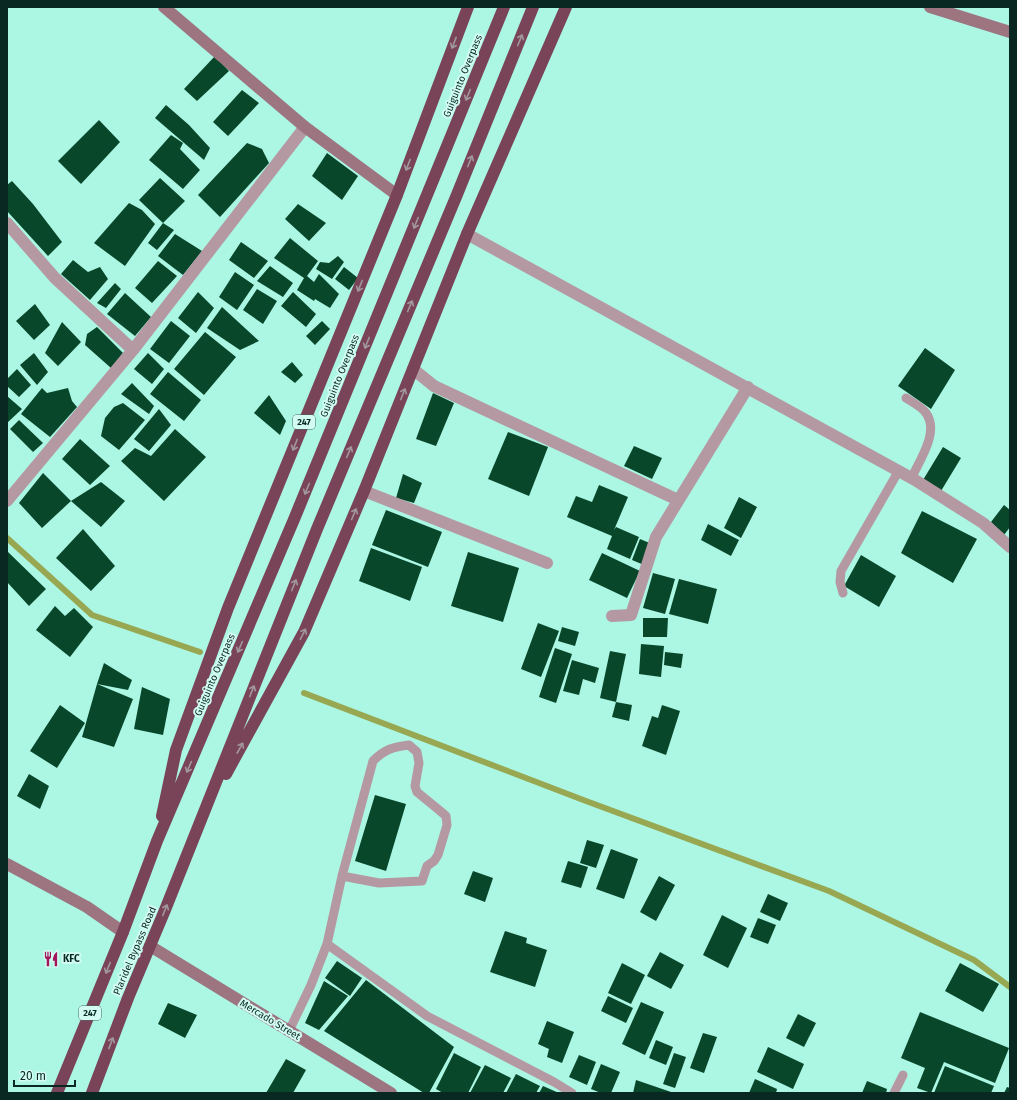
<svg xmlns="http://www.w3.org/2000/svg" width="1017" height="1100" font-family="'Fira Sans',sans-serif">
<rect width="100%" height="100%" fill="#acf6e4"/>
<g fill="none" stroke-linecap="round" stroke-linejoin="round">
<!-- stream -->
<path stroke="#98a852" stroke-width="6" d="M7 538 92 615 200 652
M304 693 586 801 829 891 974 960 1010 987"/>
</g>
<!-- building -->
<path fill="#09472b" d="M215 56 229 71 197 101 184 89Z
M242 90 259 103 228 136 213 122Z
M166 105 189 125 210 148 204 160 155 118Z
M99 120 120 142 81 184 58 161Z
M171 135 183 143 180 149 200 170 183 189 149 160Z
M247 143 262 149 269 163 220 217 198 195Z
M327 153 358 176 342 200 312 176Z
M160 178 185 201 163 223 174 230 157 250 148 243 163 223 139 200Z
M12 181 33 204 62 242 48 256 7 211V185Z
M129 203 142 210 155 224 125 266 94 243Z
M298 204 326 223 309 241 285 219Z
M175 234 202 251 183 275 158 256Z
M290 238 318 261 307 276 314 282 319 274 339 294 330 308 315 299 314 301 297 290 304 278 274 258Z
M241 242 268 261 254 278 229 260Z
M338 256 344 262 332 279 316 269 320 262 329 263Z
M73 260 88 272 100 267 108 279 90 300 61 274Z
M158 261 177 276 152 303 135 288Z
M270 266 293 283 283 297 257 281Z
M344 267 358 278 349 290 335 279Z
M235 272 254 285 237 310 219 297Z
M115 283 121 289 106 308 97 303Z
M257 289 277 301 263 324 243 310Z
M198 292 214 308 196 333 178 318Z
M293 292 316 314 306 327 281 306Z
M125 293 151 317 135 336 107 314Z
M35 304 50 325 34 340 16 321Z
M222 307 259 341 240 350 207 328Z
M171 321 190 336 169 363 150 349Z
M322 321 330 329 315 345 306 336Z
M62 322 81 342 58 366 45 353Z
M97 327 123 353 111 368 85 345 87 334Z
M205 332 236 357 204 395 174 369Z
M925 348 955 370 931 409 898 386Z
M34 353 48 372 37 385 20 365Z
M148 353 164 369 152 384 134 369Z
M292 362 303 375 295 383 281 372Z
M17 369 31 385 19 397 7 386V379Z
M168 372 201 400 184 421 150 394Z
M132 383 154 406 149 414 121 394Z
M42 388 47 393 68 388 72 401 77 407 50 437 21 414Z
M433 393 454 403 436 446 416 439Z
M269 395 286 421 280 435 254 413Z
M7 396 22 409 7 423Z
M123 403 145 420 119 450 101 436 105 418 114 407Z
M159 409 171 425 149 451 134 439Z
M19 420 43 443 33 452 10 429Z
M175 429 206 457 164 501 121 461 135 448 151 456Z
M508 432 548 447 529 496 488 479Z
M80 439 110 466 90 485 62 459Z
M634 446 662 458 652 479 624 466Z
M943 447 961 458 941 491 923 480Z
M43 473 71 501 101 482 125 501 101 527 71 501 42 528 19 503Z
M403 474 422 483 414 503 396 498Z
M599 485 628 497 614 530 616 527 639 537 630 559 607 549 612 536 567 517 576 496 592 502Z
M739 497 757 507 741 538 724 528Z
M1004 505 1010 510V527L1004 535 991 522Z
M386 510 442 532 428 567 372 545Z
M922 511 977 539 953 583 901 553Z
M708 524 739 540 731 556 701 540Z
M83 529 115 566 91 591 56 558Z
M640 539 652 544 644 565 632 560Z
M371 548 422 567 410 601 359 581Z
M7 551 46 589 29 606 7 582Z
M468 552 519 568 503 622 451 606Z
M602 553 640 571 627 598 589 580Z
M861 555 896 576 879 607 844 586Z
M653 573 675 579 665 614 643 608Z
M679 579 717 589 708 624 669 614Z
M55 606 65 616 74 608 93 627 70 657 36 630Z
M643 618H668L667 637H643Z
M538 623 559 631 541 677 521 669Z
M562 627 579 632 575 646 558 641Z
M641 644 664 646 661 677 639 674Z
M555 648 572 654 556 703 539 697Z
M610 651 626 654 616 702 632 705 629 721 612 717 616 702 600 698Z
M665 652 683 654 681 668 664 665Z
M572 660 599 668 595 683 583 679 579 695 563 691Z
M104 663 132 680 128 690 97 684Z
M97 684 133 699 114 747 82 737Z
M142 687 170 699 163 735 134 729Z
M60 705 85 723 57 768 30 751Z
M662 705 680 711 666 755 642 746 652 716 658 718Z
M29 774 49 786 40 809 17 796Z
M375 795 406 804 386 871 355 861Z
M587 840 604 845 596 868 580 863Z
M611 849 638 859 624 899 596 889Z
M568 861 588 867 581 888 561 882Z
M473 871 493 878 485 902 464 894Z
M659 876 675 885 656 921 640 912Z
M768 894 788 903 780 921 760 912Z
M722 915 747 928 728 968 703 955Z
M758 918 776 925 768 944 750 937Z
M505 931 527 938 526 943 547 950 535 987 490 972Z
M660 952 684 965 671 989 647 976Z
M337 961 362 978 350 996 325 978Z
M622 963 645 975 631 1004 608 993Z
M960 963 999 984 983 1012 945 991Z
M366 980 454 1047 429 1093H424L324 1031Z
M324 981 348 996 319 1030 305 1023Z
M608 996 633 1008 626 1023 601 1011Z
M641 1002 664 1012 645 1055 622 1044Z
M168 1003 197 1015 185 1038 158 1024Z
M920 1012 1009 1048 995 1083 944 1062 931 1093 917 1088 925 1068 901 1058Z
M798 1014 816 1023 804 1047 786 1038Z
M547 1021 574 1032 562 1063 547 1057 549 1049 538 1044Z
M703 1033 717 1037 704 1073 690 1068Z
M656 1040 673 1047 666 1065 649 1058Z
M768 1047 804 1064 793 1089 757 1072Z
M454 1053 481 1067 468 1093H443L436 1089Z
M674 1053 686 1057 675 1088 663 1084Z
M579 1055 596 1062 587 1085 569 1077Z
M286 1059 306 1070 293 1093H266Z
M601 1064 620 1072 611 1093H601L591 1089Z
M485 1065 511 1078 503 1093H470Z
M945 1066 994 1086 991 1093H934Z
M516 1074 540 1086 536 1093H506Z
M755 1079 777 1089 776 1093H749Z
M636 1080 674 1093H633Z
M867 1081 887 1089 886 1093H862Z
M543 1086 559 1093H539Z
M1007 1087 1010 1088V1093H1004Z"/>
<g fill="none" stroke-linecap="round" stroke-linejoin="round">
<!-- lane -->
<path stroke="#b599a2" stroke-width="9" d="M906 398C912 402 922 407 926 413 940 432 919 461 911 479
M843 593 840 582 841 571 898 472
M327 944 427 1016 554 1082 572 1093
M289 1031 311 985 327 944 342 876 373 761C385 749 393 747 409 745L417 752 419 763 415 786 417 792 439 810 446 816 447 825 438 855 434 861 427 866 422 881 379 883 342 876
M894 1093 903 1075"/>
<!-- street -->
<path stroke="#b599a2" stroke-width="12" d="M7 223 55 278 133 350
M467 234 915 480 983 523 1010 547
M413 369 434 386 678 500
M364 491 547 563
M7 501 133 350 305 127
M612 616 631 615 656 537 748 387"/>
<!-- secondary -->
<path stroke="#9c7581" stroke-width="12" d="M164 7 305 127 397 195
M930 7 1010 32
M7 864 87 907 123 932
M150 946 391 1093"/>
<!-- highway -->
<path stroke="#794457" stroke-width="12" d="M226 774 304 632 364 491 467 234 566 7
M162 816 176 750 228 608 397 195 468 7
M57 1093 123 932 157 841 295 517 504 7
M92 1093 128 998 165 910 317 529 456 197 533 7"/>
</g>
<!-- one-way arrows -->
<defs><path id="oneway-shaft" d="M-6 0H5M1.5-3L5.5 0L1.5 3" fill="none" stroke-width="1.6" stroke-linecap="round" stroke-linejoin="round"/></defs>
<g stroke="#a1979c">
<use href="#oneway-shaft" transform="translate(520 40) rotate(-68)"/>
<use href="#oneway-shaft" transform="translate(454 43) rotate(111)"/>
<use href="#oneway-shaft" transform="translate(468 95) rotate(112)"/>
<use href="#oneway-shaft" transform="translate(470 161) rotate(-68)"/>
<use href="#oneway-shaft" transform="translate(408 165) rotate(111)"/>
<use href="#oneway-shaft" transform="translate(416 223) rotate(112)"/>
<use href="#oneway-shaft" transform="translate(360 286) rotate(112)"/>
<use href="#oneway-shaft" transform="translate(410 306) rotate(-67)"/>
<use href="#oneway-shaft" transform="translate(367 343) rotate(112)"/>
<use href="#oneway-shaft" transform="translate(403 394) rotate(-68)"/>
<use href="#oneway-shaft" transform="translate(295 445) rotate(112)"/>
<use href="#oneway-shaft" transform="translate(349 452) rotate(-67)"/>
<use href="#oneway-shaft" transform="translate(307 489) rotate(112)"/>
<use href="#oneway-shaft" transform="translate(354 514) rotate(-67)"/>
<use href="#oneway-shaft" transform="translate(294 585) rotate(-68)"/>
<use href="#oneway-shaft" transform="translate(303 634) rotate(-63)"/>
<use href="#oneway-shaft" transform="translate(240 647) rotate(113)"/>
<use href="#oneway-shaft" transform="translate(252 691) rotate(-68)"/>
<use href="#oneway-shaft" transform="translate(240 748) rotate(-61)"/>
<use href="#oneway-shaft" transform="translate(189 767) rotate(113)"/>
<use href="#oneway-shaft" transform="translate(165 910) rotate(-68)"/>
<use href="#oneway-shaft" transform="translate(108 968) rotate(112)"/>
<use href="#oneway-shaft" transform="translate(111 1043) rotate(-69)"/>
</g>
<!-- icons -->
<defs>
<symbol id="restaurant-bare" viewBox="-9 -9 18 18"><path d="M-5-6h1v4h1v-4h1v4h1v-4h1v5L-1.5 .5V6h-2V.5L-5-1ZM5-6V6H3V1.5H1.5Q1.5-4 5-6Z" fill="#a2145b" stroke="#d2fcf1" stroke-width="2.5" paint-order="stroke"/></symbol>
</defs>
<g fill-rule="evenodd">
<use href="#restaurant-bare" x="40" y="948" width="22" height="22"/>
</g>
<g text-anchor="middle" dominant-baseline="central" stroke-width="4" stroke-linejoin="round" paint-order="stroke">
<!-- shield labels -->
<g fill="#d2fcf1" stroke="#456860" stroke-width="1">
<rect x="293" y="415" width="22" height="14" rx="3"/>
<rect x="79" y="1006" width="22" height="14" rx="3"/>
</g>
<g font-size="9" font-weight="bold" fill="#092822">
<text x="304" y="422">247</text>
<text x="90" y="1013">247</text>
</g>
<!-- street labels -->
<g font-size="10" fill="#092822" stroke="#d2fcf1">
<text transform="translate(463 76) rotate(-68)">Guiguinto Overpass</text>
<text transform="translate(340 376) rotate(-68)">Guiguinto Overpass</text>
<text transform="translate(215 675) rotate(-67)">Guiguinto Overpass</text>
<text transform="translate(135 951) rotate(-67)">Plaridel Bypass Road</text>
<text transform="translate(270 1020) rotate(31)">Mercado Street</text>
</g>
<!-- poi labels -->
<g font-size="10" font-weight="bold" fill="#092822" stroke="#d2fcf1" text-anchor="start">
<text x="63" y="959">KFC</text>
</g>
</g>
<!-- border -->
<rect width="1017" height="1100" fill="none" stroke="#092822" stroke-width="16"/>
<!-- scale -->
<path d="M14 1080v6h61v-6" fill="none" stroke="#092822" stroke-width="2"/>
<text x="20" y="1080" font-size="12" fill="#092822" stroke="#d2fcf1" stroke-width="3" paint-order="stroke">20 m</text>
</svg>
